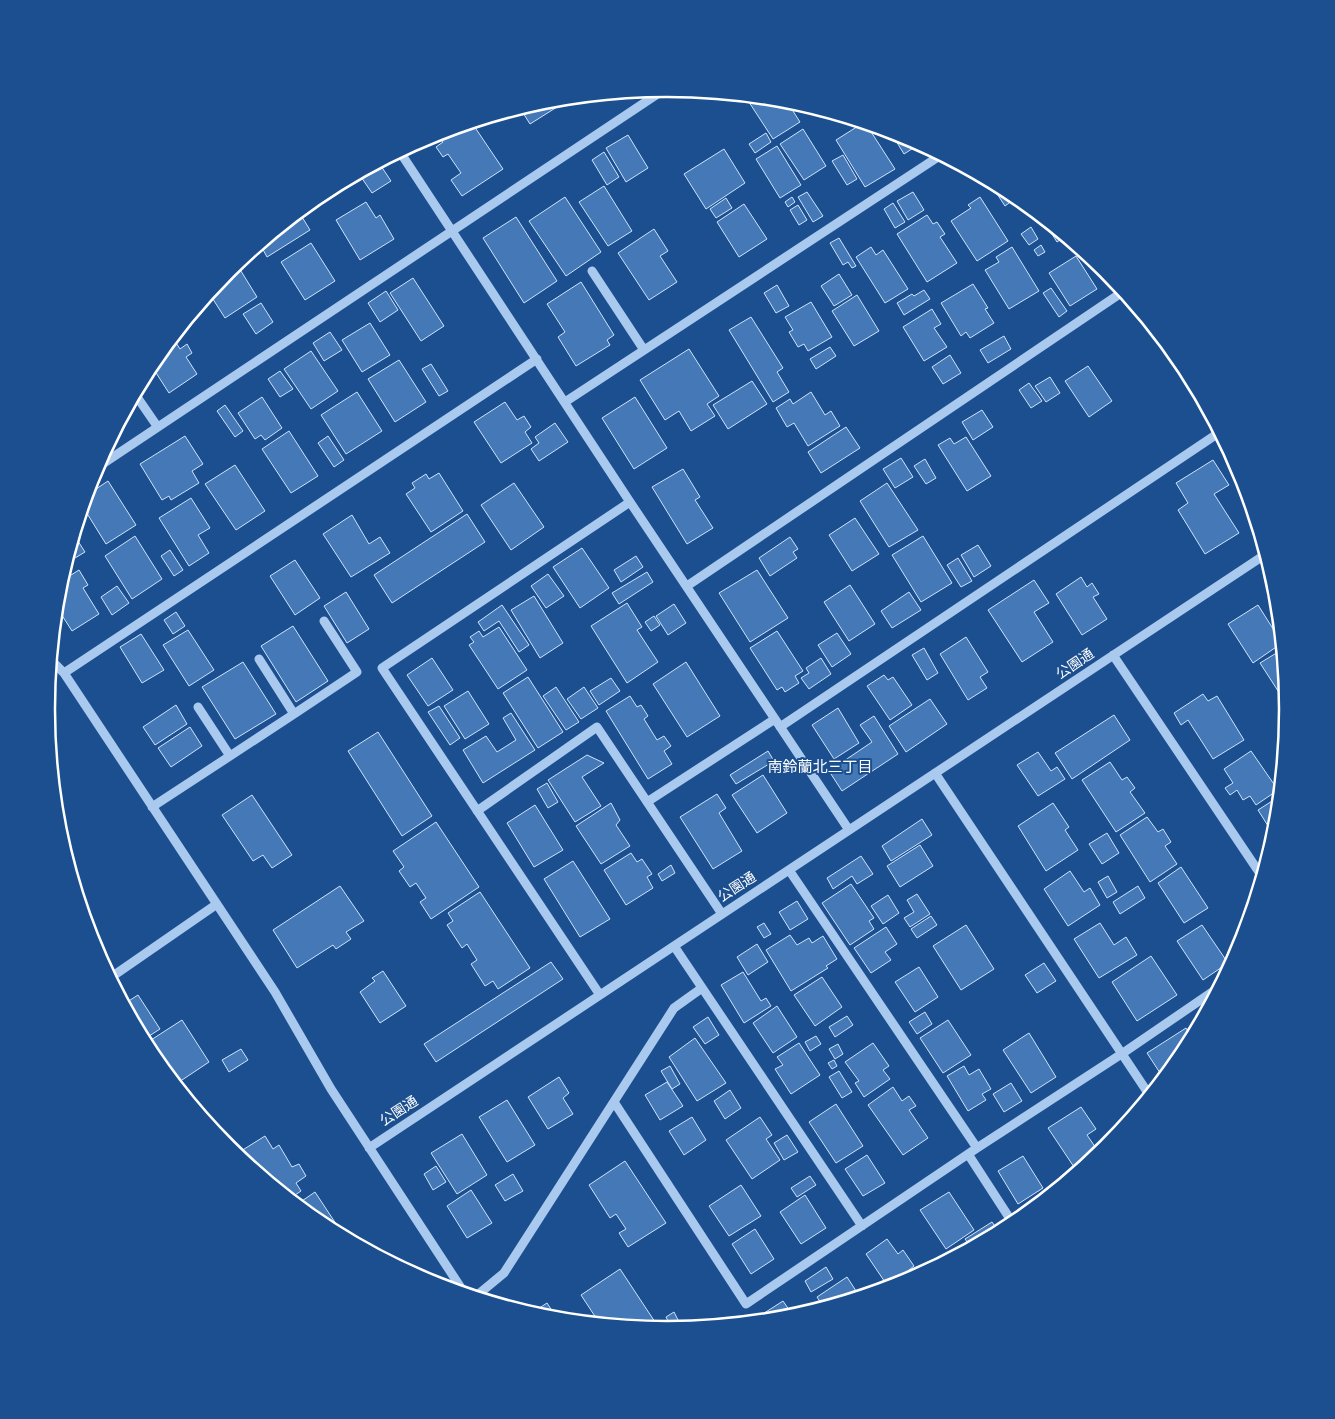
<svg xmlns="http://www.w3.org/2000/svg" width="1335" height="1419" font-family="Rubik,'Noto Sans JP',sans-serif">
<rect width="100%" height="100%" fill="#1b4f8f"/>
<!-- building -->
<path fill="#4478b7" stroke="#cfe3fa" d="M745 96 786 100 800 122 773 139Z
M547 100H552L557 107 530 124 520 108Z
M472 123 503 169 462 196 451 180 461 173 448 154 443 157 436 147 443 142 436 133Z
M863 123 866 124 895 169 865 187 836 140Z
M803 129 826 166 804 180 780 144Z
M890 131 906 136 915 141 918 145 904 154Z
M766 133 771 142 755 153 749 144Z
M628 135 648 168 626 182 606 148Z
M425 138 428 143 422 146 418 142Z
M777 146 801 185 780 198 756 159Z
M724 149 745 183 706 209 684 174Z
M604 152 619 177 607 185 592 160Z
M843 155 857 179 847 185 832 161Z
M379 163 391 181 372 193 359 174Z
M988 180 1013 193 1022 200 1015 204 1013 200 1005 206Z
M604 186 632 231 608 246 579 202Z
M807 192 823 216 813 222 798 197Z
M913 192 924 210 908 220 897 201Z
M565 197 601 252 566 276 529 221Z
M792 197 795 202 788 207 785 202Z
M980 197 1008 241 977 261 951 221 971 208 968 205Z
M726 198 732 208 716 218 710 209Z
M366 202 376 218 380 215 394 239 360 260 336 220Z
M893 203 905 222 895 228 884 209Z
M744 204 767 239 739 257 717 222Z
M798 205 807 220 799 225 790 210Z
M299 212 310 230 267 257 260 244Z
M927 215 933 224 937 222 945 234 940 237 957 263 927 282 897 234Z
M516 217 557 281 524 303 483 238Z
M1047 221 1066 236 1057 242 1045 223Z
M1031 227 1038 239 1029 245 1021 234Z
M654 229 668 251 660 256 677 282 649 300 618 253Z
M839 238 856 266 852 268 848 262 843 265 830 243Z
M311 243 335 281 305 300 281 262Z
M1041 245 1045 252 1038 256 1034 250Z
M871 247 876 255 883 250 908 289 885 303 856 257Z
M1012 247 1039 291 1009 309 985 270 999 262 996 257Z
M1076 256 1097 289 1070 306 1049 273Z
M236 263 257 297 225 318 209 293 228 270Z
M839 274 852 295 834 306 821 286Z
M413 278 444 326 421 341 390 293Z
M581 282 614 335 607 340 610 345 576 366 558 337 565 332 547 304Z
M973 284 988 308 985 309 994 323 970 338 966 332 961 336 941 303Z
M777 285 789 306 776 313 764 293Z
M1051 288 1067 311 1059 317 1043 293Z
M924 290 930 299 904 315 897 303 912 294 914 296Z
M386 291 398 310 380 322 368 303Z
M857 295 879 331 854 346 832 311Z
M811 302 832 337 808 351 804 344 798 347 789 332 793 330 785 317Z
M261 303 273 322 256 334 243 314Z
M932 309 941 324 934 328 947 347 924 361 903 327Z
M751 317 783 368 777 372 789 392 773 402 729 330Z
M370 323 390 355 362 372 342 340Z
M330 332 342 350 324 361 313 343Z
M1004 336 1011 349 988 363 980 350Z
M173 338 180 349 187 344 192 353 186 357 197 374 169 393 151 365Z
M830 347 836 356 816 369 810 359Z
M689 349 719 396 707 404 715 416 691 431 679 411 665 420 640 380Z
M311 351 338 391 311 409 284 369Z
M950 355 961 373 943 384 932 367Z
M399 360 426 402 395 422 368 379Z
M431 364 448 391 439 396 422 369Z
M1088 366 1112 401 1089 417 1065 381Z
M280 371 293 389 280 397 268 379Z
M1050 377 1060 393 1046 402 1035 386Z
M752 381 767 404 728 429 713 405Z
M1029 383 1042 401 1031 408 1019 390Z
M357 392 382 431 346 454 321 415Z
M811 392 825 415 831 411 840 426 808 446 794 423 787 427 776 408 790 399 793 404Z
M262 397 282 428 265 440 261 435 255 439 238 413Z
M635 397 667 448 634 469 602 418Z
M505 402 517 420 524 416 531 427 525 432 532 443 501 463 474 422Z
M225 405 243 431 235 437 217 411Z
M982 410 993 427 973 440 962 422Z
M555 423 568 442 539 461 531 449 539 443 535 437Z
M846 427 860 448 821 473 808 452Z
M289 431 318 476 291 493 262 449Z
M185 436 203 464 192 471 199 483 171 500 169 496 162 500 140 464Z
M328 436 344 460 334 467 318 443Z
M966 437 991 476 967 491 938 445 950 438 954 444Z
M901 458 913 477 895 488 883 469Z
M925 459 936 478 926 484 914 466Z
M1213 460 1229 485 1214 494 1239 533 1205 554 1178 510 1188 503 1176 483Z
M235 465 265 511 236 530 205 484Z
M683 469 700 497 695 500 713 528 687 544 652 487Z
M439 473 463 511 431 532 406 494 415 488 412 483 426 474 429 479Z
M108 481 136 525 106 544 83 507 87 495Z
M514 483 544 527 511 550 481 505Z
M887 483 918 530 889 547 860 501Z
M191 498 210 528 198 535 209 553 189 566 159 518Z
M467 514 485 542 392 603 374 575Z
M352 515 369 544 380 537 390 553 351 577 323 534Z
M855 518 879 554 852 571 829 535Z
M74 535 85 552 65 564Z
M135 536 162 579 132 599 105 556Z
M923 536 952 583 921 602 892 555Z
M790 537 798 549 793 552 797 558 770 576 759 558Z
M978 545 991 566 974 577 961 555Z
M582 548 609 588 580 608 553 567Z
M170 550 183 570 174 576 161 556Z
M636 556 643 567 621 582 614 570Z
M958 558 972 581 961 587 947 565Z
M295 560 320 598 295 615 270 576Z
M79 570 88 585 83 588 99 614 72 631 56 606 58 588 60 582Z
M757 570 788 618 750 642 719 593Z
M647 572 653 582 619 604 612 593Z
M548 574 564 596 546 608 531 586Z
M1081 577 1087 587 1092 583 1099 594 1093 597 1107 619 1082 635 1056 594Z
M1034 580 1049 603 1034 612 1053 642 1022 662 988 610Z
M850 585 875 624 849 641 824 602Z
M117 586 129 603 112 615 101 597Z
M346 592 369 629 347 643 324 606Z
M909 592 921 610 892 628 881 611Z
M534 596 563 643 540 658 511 610Z
M627 603 642 627 637 630 658 662 627 683 591 626Z
M674 604 686 623 668 635 656 616Z
M502 605 529 645 519 652 499 621 484 631 478 622Z
M1258 605 1282 643 1253 663 1228 624Z
M176 612 185 626 173 634 164 620Z
M654 616 660 625 651 631 645 622Z
M293 626 328 681 296 702 261 646Z
M499 627 527 670 498 689 469 645 474 642 470 637 479 631 483 637Z
M188 630 214 670 189 686 163 645Z
M777 631 803 671 795 676 799 683 785 692 782 687 777 690 750 648Z
M837 633 851 654 832 667 818 645Z
M141 634 164 670 142 683 120 647Z
M966 637 988 672 980 677 987 688 968 700 940 654Z
M924 648 938 673 927 680 912 655Z
M1283 649 1289 708 1260 663Z
M432 658 453 690 428 706 407 675Z
M821 658 831 674 809 689 801 678 809 673 806 668Z
M243 662 276 714 235 739 202 687Z
M686 662 720 716 687 737 653 684Z
M884 675 888 680 893 677 912 705 890 720 867 686Z
M528 677 563 732 538 748 503 693Z
M611 678 620 691 599 705 590 691Z
M556 687 579 722 566 730 543 696Z
M584 687 598 708 581 719 567 699Z
M468 691 489 724 465 739 444 706Z
M1203 694 1208 701 1217 696 1244 740 1213 759 1188 720 1181 725 1174 713Z
M630 696 637 707 641 705 648 716 644 719 657 740 664 736 671 746 664 751 672 764 648 779 606 711Z
M930 699 947 724 906 752 889 726Z
M176 705 187 724 155 745 143 727Z
M439 706 460 738 450 745 428 712Z
M838 708 859 743 834 759 812 725Z
M511 713 535 750 483 783 463 750 486 736 497 752 516 740 503 718Z
M1114 715 1130 740 1072 779 1055 753Z
M874 716 898 754 842 791 829 771 872 742 860 725Z
M190 727 202 746 171 767 158 748Z
M378 732 432 816 402 836 348 751Z
M768 751 774 761 736 784 730 775Z
M1251 751 1278 790 1256 805 1250 796 1243 800 1237 790 1230 795 1225 788 1233 783 1224 769Z
M1038 752 1051 771 1057 767 1065 779 1038 796 1017 765Z
M587 755 604 763 582 777 601 806 575 822 548 780Z
M1110 762 1122 780 1127 777 1135 788 1130 792 1145 813 1116 832 1082 780Z
M763 775 787 813 757 833 732 795Z
M547 783 558 802 548 808 537 789Z
M717 794 726 808 719 813 742 851 713 869 680 817Z
M252 795 292 855 272 868 263 855 253 861 222 815Z
M1280 796 1277 831 1275 837 1258 810Z
M611 803 620 820 616 825 630 846 601 864 576 826Z
M1053 803 1069 827 1065 830 1078 850 1046 871 1018 826Z
M535 805 563 850 534 867 507 823Z
M1147 817 1158 832 1163 829 1171 842 1165 846 1177 864 1150 882 1120 835Z
M922 819 932 835 891 861 882 846Z
M436 822 479 887 431 919 420 902 426 898 416 883 410 887 399 871 404 867 393 851Z
M1107 833 1119 853 1102 864 1089 844Z
M920 845 933 866 900 887 887 866Z
M631 853 637 862 642 859 652 874 647 877 653 888 626 905 604 870Z
M861 856 873 874 857 884 852 876 833 889 827 878Z
M573 861 610 919 580 937 544 879Z
M671 865 675 873 662 881 658 874Z
M1181 867 1208 908 1184 923 1158 883Z
M1070 871 1084 892 1090 888 1100 905 1068 926 1044 889Z
M1108 876 1117 892 1107 898 1098 882Z
M851 884 874 918 869 921 874 929 850 945 822 903Z
M340 886 364 921 346 932 351 939 336 949 333 945 297 968 273 930Z
M1138 886 1145 898 1120 914 1113 902Z
M480 892 530 968 498 989 493 981 485 986 471 964 477 960 467 944 462 948 447 925 453 921 448 913Z
M917 894 930 914 910 927 904 918 914 912 907 900Z
M888 895 899 913 883 924 871 906Z
M797 901 808 919 790 930 779 912Z
M931 916 937 925 917 938 911 929Z
M764 923 771 934 764 938 757 927Z
M1100 923 1114 945 1126 937 1137 955 1099 978 1074 939Z
M966 925 994 969 961 990 933 946Z
M1202 925 1228 963 1203 980 1177 941Z
M886 927 897 944 885 952 891 960 871 973 854 948Z
M790 935 797 945 809 938 812 943 823 936 837 959 826 966 828 968 791 991 766 950Z
M757 944 768 962 748 975 737 957Z
M1151 956 1177 995 1137 1021 1112 982Z
M551 962 563 979 436 1062 424 1044Z
M1044 963 1056 981 1037 993 1025 975Z
M919 967 938 997 915 1012 895 982Z
M383 971 406 1006 380 1023 360 992 375 981 372 978Z
M743 972 761 1001 766 998 771 1006 744 1023 721 985Z
M822 977 842 1007 815 1026 794 995Z
M138 995 160 1029 143 1040 124 1004Z
M777 1006 797 1037 773 1053 753 1023Z
M925 1012 932 1024 917 1034 909 1022Z
M847 1016 853 1025 835 1037 829 1027Z
M708 1017 719 1035 705 1044 693 1027Z
M182 1020 209 1062 179 1082 151 1040Z
M948 1020 971 1055 943 1073 920 1038Z
M1186 1028 1193 1039 1186 1043 1189 1046 1184 1055 1164 1079 1147 1053Z
M1029 1033 1056 1077 1031 1093 1003 1050Z
M816 1036 821 1044 810 1051 805 1042Z
M695 1038 726 1083 697 1101 669 1057Z
M799 1043 820 1075 791 1094 775 1069 783 1065 777 1057Z
M873 1043 889 1066 883 1070 890 1079 864 1097 855 1083 859 1081 845 1062Z
M838 1044 843 1054 835 1059 829 1049Z
M241 1049 248 1060 229 1072 222 1060Z
M834 1060 837 1066 832 1069 828 1063Z
M670 1066 680 1084 672 1089 661 1071Z
M964 1066 969 1075 979 1069 991 1089 982 1094 986 1100 968 1111 947 1076Z
M839 1071 852 1092 842 1098 829 1077Z
M559 1077 569 1093 563 1098 573 1114 548 1129 528 1097Z
M667 1082 683 1106 660 1120 645 1095Z
M1011 1083 1022 1101 1004 1112 993 1094Z
M893 1087 902 1101 909 1096 916 1106 909 1110 928 1138 903 1155 868 1105Z
M730 1090 741 1108 725 1119 714 1101Z
M507 1100 535 1145 507 1162 479 1117Z
M836 1104 863 1146 836 1163 809 1122Z
M1081 1107 1096 1129 1087 1135 1100 1154 1078 1173 1048 1128Z
M692 1117 706 1140 684 1155 669 1131Z
M760 1117 772 1135 766 1139 780 1160 752 1179 726 1140Z
M462 1134 487 1175 457 1194 431 1153Z
M787 1135 798 1152 784 1160 774 1143Z
M265 1136 273 1149 279 1145 292 1167 299 1164 306 1176 296 1183 301 1191 289 1199 251 1167 241 1151Z
M867 1155 885 1183 863 1196 845 1169Z
M1023 1156 1043 1188 1018 1204 998 1171Z
M625 1161 666 1223 628 1247 619 1233 626 1229 616 1214 610 1218 589 1185Z
M436 1166 446 1182 433 1190 424 1174Z
M513 1174 523 1191 505 1201 495 1185Z
M810 1176 816 1185 797 1197 791 1188Z
M741 1185 761 1216 729 1236 709 1206Z
M471 1190 492 1223 467 1238 447 1206Z
M315 1192 344 1236 342 1237 322 1226 296 1205Z
M949 1192 974 1230 946 1249 920 1210Z
M805 1195 826 1228 801 1244 780 1212Z
M992 1222 999 1232 972 1248 965 1239Z
M755 1229 774 1259 751 1274 732 1244Z
M887 1239 898 1254 903 1250 914 1266 909 1270 915 1278 905 1284 889 1288 866 1254Z
M965 1246 968 1250 958 1255 956 1252Z
M826 1267 833 1279 811 1292 805 1281Z
M620 1269 659 1328 657 1330 600 1324 581 1295Z
M847 1277 860 1297 824 1308 817 1297Z
M783 1301 794 1317 760 1322 758 1317Z
M547 1303 558 1320 546 1319 530 1314Z
M674 1312 678 1320 670 1325 666 1317Z"/>
<g fill="none" stroke-linecap="round" stroke-linejoin="round">
<!-- minor -->
<path stroke="#a9c9ee" stroke-width="9" d="M400 152 630 502 849 830
M592 271 644 350
M135 394 157 426
M565 402 941 155
M95 469 665 89
M687 586 1124 291
M1113 655 1263 878
M51 660 64 673 275 992 331 1089 465 1294
M64 673 537 359
M294 714 357 672 324 621
M780 727 1220 432
M230 756 294 714 259 659
M935 773 1150 1096
M647 802 775 719
M152 807 230 756 198 707
M477 811 597 727 722 914
M789 870 977 1148
M674 946 862 1226
M110 978 217 904
M600 995 382 668 630 502
M614 1102 746 1304 977 1148 1123 1053 1221 986
M369 1148 1266 554
M968 1154 1014 1225
M475 1297 504 1273 674 1008 702 988"/>
</g>
<g text-anchor="middle" dominant-baseline="central" stroke-width="4" stroke-linejoin="round" paint-order="stroke">
<!-- street labels -->
<g font-size="14" fill="#fff" stroke="#1b4f8f">
<text transform="translate(1075 664) rotate(-34)">公園通</text>
<text transform="translate(737 887) rotate(-33)">公園通</text>
<text transform="translate(399 1111) rotate(-33)">公園通</text>
</g>
<!-- neighbourhood labels -->
<g font-size="15" fill="#fff" stroke="#1b4f8f">
<text x="820" y="767">南鈴蘭北三丁目</text>
</g>
</g>
<!-- crop -->
<path d="M0 0H1335V1419H0ZM55 709a612 612 0 1 1 1224 0a612 612 0 1 1-1224 0Z" fill="#1b4f8f" fill-rule="evenodd"/>
<path fill="none" stroke="#fff" stroke-width="2.5" d="M55 709a612 612 0 1 1 1224 0a612 612 0 1 1-1224 0Z"/>
</svg>
